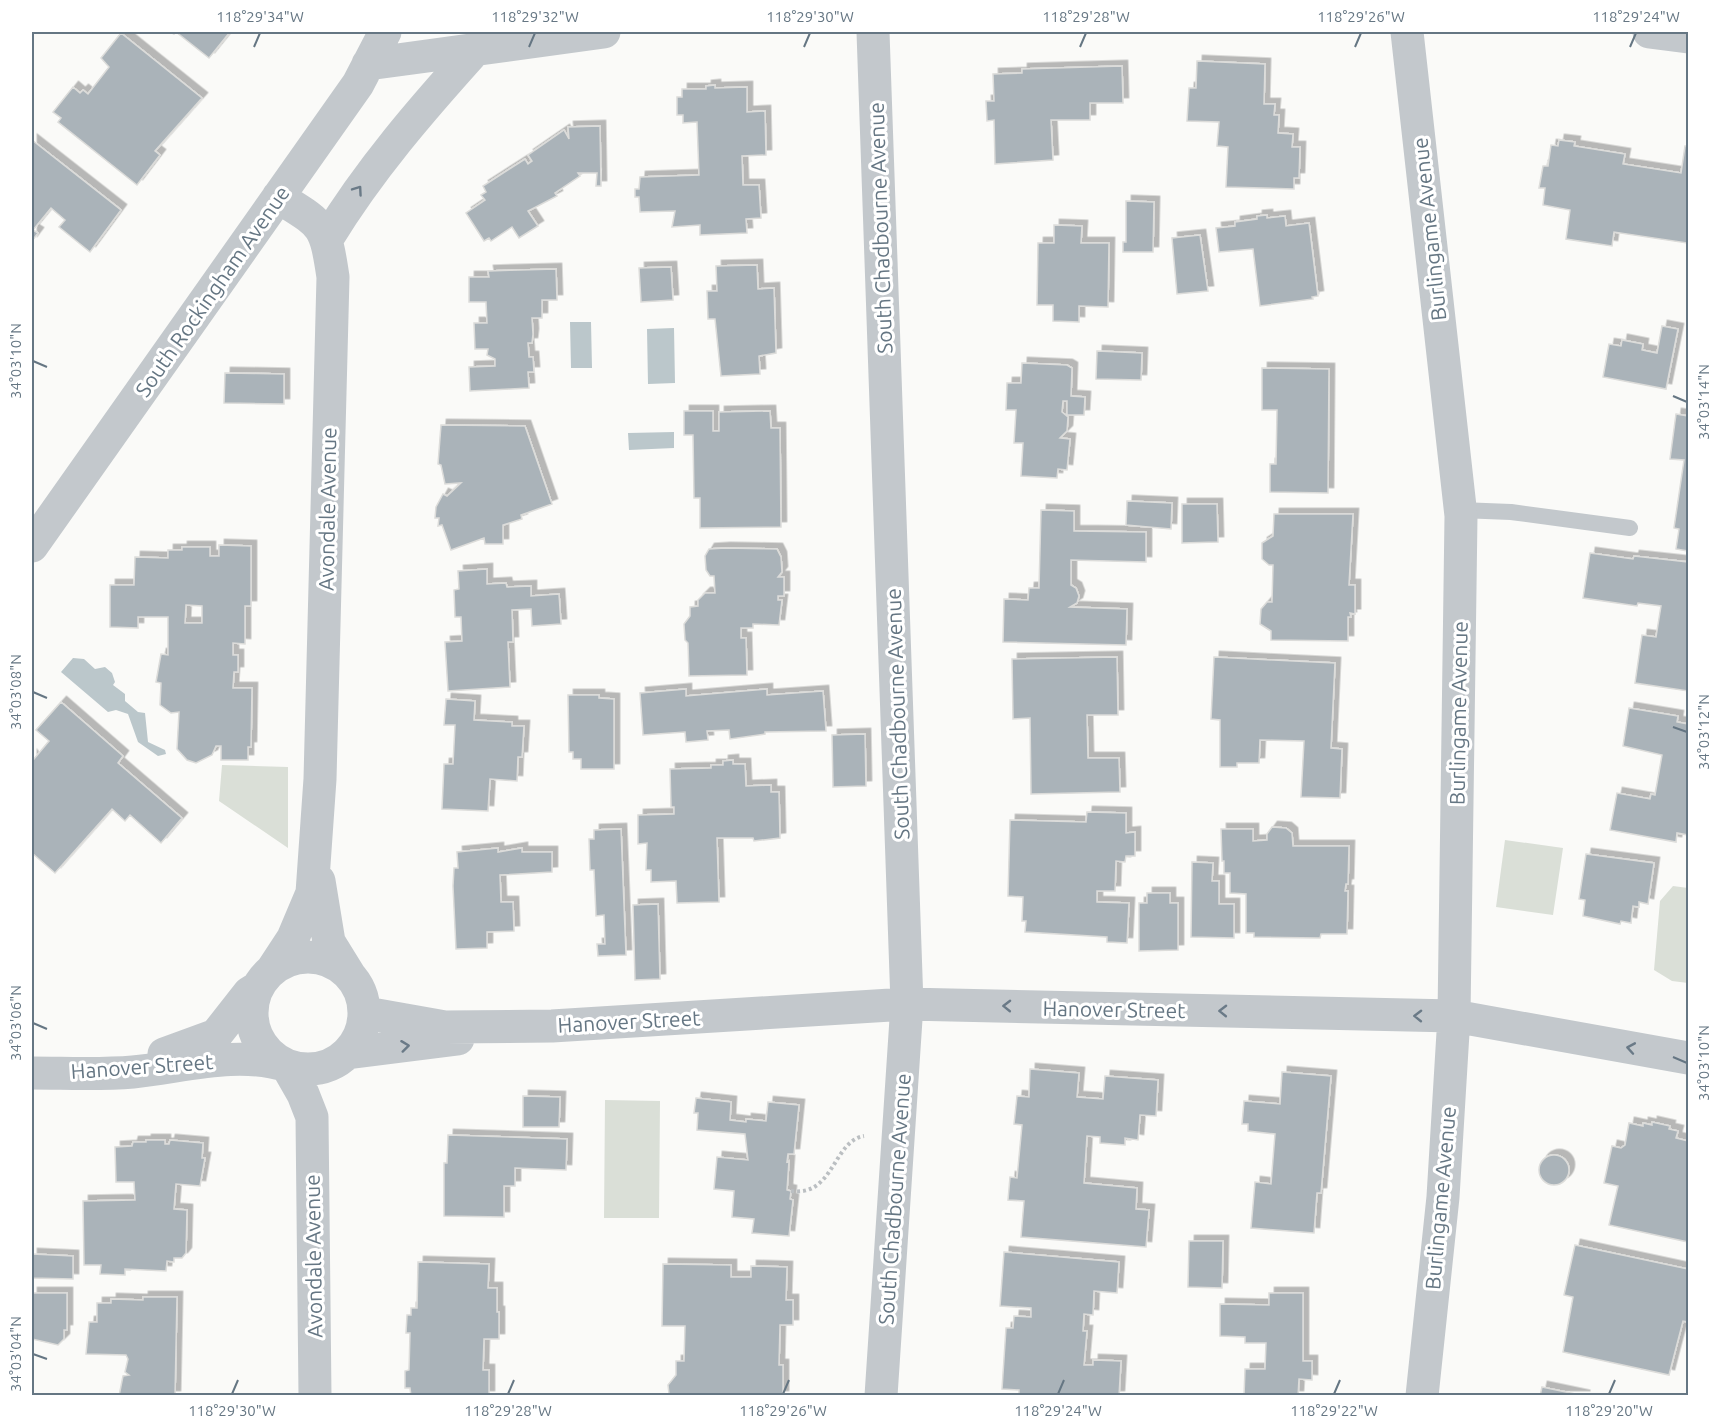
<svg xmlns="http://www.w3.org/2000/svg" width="1720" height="1427" font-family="Ubuntu,sans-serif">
<defs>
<filter id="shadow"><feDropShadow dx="5.5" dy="-5.5" stdDeviation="0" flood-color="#0004"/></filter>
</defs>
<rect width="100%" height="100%" fill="#fafaf8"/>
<!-- green -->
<path fill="#dadfd7" d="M222 765 288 767V848L219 801Z
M1505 840 1563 848 1553 915 1496 907Z
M1673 886 1688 888V983L1672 981 1654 970 1660 901Z
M605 1100 660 1101 659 1218H604Z"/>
<!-- water -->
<path fill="#bbc7cb" d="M570 322H591L592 368H571Z
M674 328 675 383 648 384 647 329Z
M674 432V448L629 450 628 433Z
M73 658 84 659 95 669 105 667 112 673 115 682 113 685 125 694V701L138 712 145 713 148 742 165 750 166 754 158 756 138 742 128 714 116 710 108 712 61 672Z"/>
<!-- building -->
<path fill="#aab3b9" stroke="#dcdcda" stroke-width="1.5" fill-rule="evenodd" filter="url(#shadow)" d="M170 32H230L209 58 176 32 174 34Z
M121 33 202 98 155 151 160 155 137 185 58 122 61 118 53 112 73 87 80 93 83 90 88 94 109 67 101 58Z
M1197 61 1265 64 1264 104H1275L1274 115H1279L1278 133 1293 134 1292 147H1300L1299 178H1294V189L1226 187 1228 147 1217 146 1219 122 1187 121 1189 88H1196Z
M1122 66 1123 103H1090V120H1051L1053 160 995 164 994 120 987 121 986 101H994L993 74 1022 73V69Z
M715 85V88L747 87V112L765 111 766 155 742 156 743 185H759L761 218 746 219 747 233 700 235V225L672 227 675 211 640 212 639 197H635V189H639L640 177 699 175 697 122 683 123V115H677V97H682V89H706V86Z
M600 126 601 186H596L597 173H578L580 176 555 193 557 196 528 211 538 226 519 238 512 227 491 241 489 238 484 241 466 213 485 200 481 195 486 192 483 186 525 159 528 164 532 161 528 155 564 130 569 139 568 127Z
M32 140 121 210 90 252 59 227 65 220 51 208 33 230 38 233 32 241Z
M1559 140 1575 142 1574 146 1625 154 1623 164 1681 173 1685 146H1688L1687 243 1614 232 1612 246 1566 239 1570 210 1543 205 1545 188H1539L1543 166H1548L1551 145 1558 146Z
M1126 201 1154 202 1153 252H1123V242H1126Z
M1267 215V218L1285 216 1286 226 1309 223 1318 296 1312 297 1313 299 1260 306 1253 249 1219 252 1216 228 1235 226V222L1257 219V216Z
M1054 225 1082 226 1081 243H1109L1108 307 1079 306V322L1053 321V305H1037L1038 243H1054Z
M1200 235 1208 291 1177 294 1172 238Z
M757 265 758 289 774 288 776 353 759 356 760 374 721 376 715 319H708L707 291H717L716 266Z
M671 267 673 300 641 302 639 268Z
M556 269 557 300H542V318H532L533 334 532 343H528L529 357H533L534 372H528L529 388 470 391 469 367 495 366V359L487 355 488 349H475L474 323H487L486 302H469V277H489L488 271Z
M1662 326 1678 329 1666 389 1603 377 1609 344 1621 346 1622 340 1643 344 1642 350 1657 353Z
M1097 351 1142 353 1141 380 1096 379Z
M1022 363 1067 365 1072 368 1071 396 1085 397 1084 415H1067V401H1063L1062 412 1068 417 1067 431 1060 438 1070 439 1067 470 1058 469 1057 478 1021 476 1023 443H1014L1016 410H1006L1007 383H1021Z
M1262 368 1329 369 1328 493 1270 492V464H1276L1277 410H1262Z
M225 373 284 374V404L224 403Z
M684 411H713V431H719V412L770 411 771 428H780L781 527 700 528V498H694L693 435H684Z
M1676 414 1688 416V551L1676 549 1679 529 1674 528 1684 460 1670 459Z
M441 425 525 426 552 504 521 515 522 519 503 525V544H485L484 538 451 550 442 525 438 526 439 518H435L436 507 443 494 447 496 461 483 445 484 441 465 438 464Z
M1127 501 1172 503 1171 529 1126 525Z
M1182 504H1217L1218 542 1182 543Z
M1041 510 1074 511V531L1146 532V562L1071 560V585L1076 588 1079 596 1077 603 1070 607 1127 609 1126 645 1003 642 1004 599 1028 600 1029 588H1039Z
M1274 514H1353L1349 585H1355V614L1350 613 1351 617H1348V641L1271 640V631L1260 624 1261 609 1267 602H1272L1273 565H1269L1262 559V543L1273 536Z
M219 545 251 546V606H245V644L233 643V655H238V672H234L233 688H252L251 747H248V760H221V746H216L212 755 196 763 187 760 177 749 179 712 171 713 160 705 161 683 156 682 161 654 168 655V617H138V628L110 627V585H134L135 557 168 558V550H182V547H210V556H219ZM186 605 202 606V623H185Z
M725 548 777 549 781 557 782 572 778 577H784V596H778V600H782L779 625 753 624V628H741V638H746L747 675 689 676 688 643 685 640 684 624 690 616V607L698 606V600L705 593H715L714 576H710L706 570 705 556 709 549Z
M1590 553 1633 559 1634 556 1688 562V691L1635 683 1642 635 1656 637 1661 606 1638 603 1637 606 1583 598Z
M487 569V584L506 583 507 587 531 586V596L559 594 561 624 532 626 531 609 512 610 513 642H508L510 687 448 691 445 642 462 641 461 617H455L454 590 459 589 458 571Z
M1117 657 1118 715H1087L1088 758H1119L1120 792 1031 794 1030 718 1013 719 1012 659Z
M1214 657 1335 663 1331 748 1342 749 1340 798 1301 797 1304 741 1260 740 1259 763H1237V767H1220V720L1211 719Z
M686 689V696L767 689V695L823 691 826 731 765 732V734L730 739 729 730 707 731 708 740 686 742 685 732 643 735 640 693Z
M568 695H599V698L614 699V769H581V759H573V752H569Z
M446 699 475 701 474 720 512 722V726H524L522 757H518L517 781 490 779 488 811 442 809 444 764H453L455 725H444Z
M61 702 123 756 118 763 182 818 161 843 130 815 125 821 112 809 55 873 32 853V756L34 759 49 741 36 730Z
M1629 708 1678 716 1677 722 1688 724V835L1677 833 1676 842 1610 830 1617 793 1650 799 1651 794 1655 795 1662 755 1623 746Z
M865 734 866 786 833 787 832 735Z
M733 760V764H745L746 786 771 785V792H779L780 838 754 841 753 838H717L719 902 677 903 676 881 651 882V870H646L647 843 638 844V815L674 814V807H671L670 769 711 768V765H723V761Z
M1087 812 1126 813V833L1135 832V856H1126L1125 862 1116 861 1115 891H1097V902L1129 903 1127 943 1107 942V937L1025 932 1026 921H1022L1023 897 1008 896 1010 820 1086 822Z
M1272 827 1286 828 1292 833 1293 846H1349L1348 884H1346L1345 891H1348L1347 934H1321L1320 938 1254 937V933H1246V894L1230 893V873H1224V861H1222L1221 829H1253V841L1267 840V834Z
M621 829 626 955 598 956 597 944H605L604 915 596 916 594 870H590L589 839H594V830Z
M498 848V852L522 848V852H552V872L500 875 501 902H513L514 931 487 932V948L456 949 453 886 454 868H458L457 852Z
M1586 854 1654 863 1648 904 1639 902V907L1633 906 1631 923 1621 921 1620 924 1583 916 1585 900 1579 899Z
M1192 862 1213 863 1212 881H1219V904H1234V938L1191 937Z
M1147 893H1170V903H1178V950L1139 951V903H1147Z
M658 904 660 979 635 980 633 905Z
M1030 1069 1079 1073 1077 1097 1103 1099 1105 1076 1158 1080 1156 1116 1140 1115 1138 1140 1125 1138V1145L1100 1143V1137L1087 1136 1084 1183 1137 1188 1136 1209 1149 1210 1146 1247 1021 1237 1024 1201 1008 1200 1010 1177 1017 1178 1022 1125 1014 1124 1017 1096 1029 1097Z
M1282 1072 1331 1076 1321 1193H1317L1314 1233 1251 1228 1255 1182 1271 1184 1275 1134 1248 1131V1124H1242L1244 1101 1280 1104Z
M523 1096 560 1097 559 1127H523Z
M696 1098 731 1102 730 1120 746 1122V1119L766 1121 768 1102 799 1105 794 1154H788L787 1162 789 1161 787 1190 791 1191 790 1199 793 1200 789 1236 752 1233 754 1219 732 1217 734 1191 714 1189 717 1157 748 1160 745 1134 697 1130 698 1113H694Z
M1652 1122 1670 1126 1669 1129 1678 1131 1676 1138 1688 1141V1242L1609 1225 1618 1186 1604 1183 1612 1146 1621 1148 1625 1145 1629 1123 1643 1126V1123L1652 1125Z
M448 1135 567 1139 566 1170 515 1168V1186H504V1217L444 1216V1163H447Z
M146 1140H165V1144H169L170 1140 203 1143 202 1158H205L200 1186 176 1184 174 1209 187 1210 186 1253 182 1258H174V1262L167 1261 166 1271 125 1269V1275L100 1274 101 1265H84L83 1201 135 1200 134 1182H116L115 1147 132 1146 133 1142H146Z
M1539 1170a15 15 0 1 1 30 0a15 15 0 1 1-30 0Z
M1189 1241H1223L1222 1288 1188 1287Z
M1575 1245 1688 1269V1322L1683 1321 1669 1375 1563 1352 1573 1297 1564 1295Z
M1004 1252 1119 1262 1117 1293 1094 1291 1093 1315 1084 1314 1083 1331H1087L1084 1365H1093V1360L1121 1361 1119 1396H1019V1390L1002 1389 1006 1328H1013L1014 1316 1031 1317V1308L1000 1306Z
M32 1254 73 1256V1279L32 1278Z
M418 1262 489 1264 488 1288H497V1312H499V1339H484L483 1370H489V1396H411L410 1388H405V1371L409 1370 410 1333H406L407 1315H411V1308H417Z
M663 1264 731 1265V1277H751V1266L787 1267 786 1300H793V1325H780L779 1365H783V1396L669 1394 668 1385 676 1375V1361H684L685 1326H662Z
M32 1293H67V1330H64V1339L58 1345 32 1339Z
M1269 1293H1303V1361H1312V1380L1299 1379 1298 1396H1244L1245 1369H1265L1266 1343H1245V1337L1220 1336V1304L1269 1305Z
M143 1297H177L175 1396H119L123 1376 129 1375 125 1372 128 1359 126 1355 86 1354 89 1322H97V1303H111V1299L143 1300Z
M1542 1387 1585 1396H1540Z"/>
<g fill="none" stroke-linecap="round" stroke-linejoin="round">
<!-- path -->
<path stroke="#bbbfc2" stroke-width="4" stroke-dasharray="3 3" stroke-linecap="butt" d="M791 1191C834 1197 833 1141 864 1136"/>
<!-- lane -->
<path stroke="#c3c8cc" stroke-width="16" d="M1460 510 1511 512 1630 528"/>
<!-- street -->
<path stroke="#c3c8cc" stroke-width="33" d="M873 32 907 1004 881 1396
M1407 32 1461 516 1454 1016 1443 1197 1422 1396
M1649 32 1688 37
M368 64 604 32
M327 239C369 170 421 110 476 49
M32 546 358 84 385 32
M319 881 329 942 350 976
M252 1013a56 56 0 1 1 112 0a56 56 0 1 1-112 0Z
M272 970 293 938 312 893 320 779 333 277C325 223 323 225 278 197
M366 1013 445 1027 552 1026 907 1004 1454 1016 1688 1058
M347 1053 458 1039
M164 1054 216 1035 249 993 257 988
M32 1073C65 1073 99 1075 133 1072 183 1067 237 1050 287 1066L303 1094 312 1117 315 1396"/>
</g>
<!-- one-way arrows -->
<defs><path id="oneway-chevron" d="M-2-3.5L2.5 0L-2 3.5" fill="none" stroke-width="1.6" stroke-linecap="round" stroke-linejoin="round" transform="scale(1.5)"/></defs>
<g stroke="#6a7a87">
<use href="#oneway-chevron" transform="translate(358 190) rotate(-55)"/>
<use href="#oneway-chevron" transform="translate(1007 1006) rotate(-179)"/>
<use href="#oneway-chevron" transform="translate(1223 1011) rotate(-179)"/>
<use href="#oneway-chevron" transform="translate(1418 1016) rotate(-179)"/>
<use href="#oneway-chevron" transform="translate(405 1046) rotate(-7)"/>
<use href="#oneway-chevron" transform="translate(1631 1048) rotate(-170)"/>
</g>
<!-- ticks -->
<path fill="none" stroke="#657683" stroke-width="2" d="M254 47 260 33M529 47 535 33M804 47 810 33M1080 47 1086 33M1355 47 1361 33M1630 47 1636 33M33 361 47 367M1673 396 1687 402M33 692 47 698M1673 727 1687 732M33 1023 47 1029M1673 1057 1687 1063M33 1354 47 1359M232 1394 238 1380M508 1394 514 1380M783 1394 789 1380M1058 1394 1064 1380M1334 1394 1340 1380M1609 1394 1615 1380"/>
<g text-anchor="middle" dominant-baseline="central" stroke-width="6" stroke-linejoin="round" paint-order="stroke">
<!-- street labels -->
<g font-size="21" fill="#657683" stroke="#fff">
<text transform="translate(880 228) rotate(-92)">South Chadbourne Avenue</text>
<text transform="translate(1429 229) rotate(-96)">Burlingame Avenue</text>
<text transform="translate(212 291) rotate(-55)">South Rockingham Avenue</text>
<text transform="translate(327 509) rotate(-89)">Avondale Avenue</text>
<text transform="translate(1458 713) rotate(-89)">Burlingame Avenue</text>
<text transform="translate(897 714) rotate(-92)">South Chadbourne Avenue</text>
<text transform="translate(1114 1009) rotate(1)">Hanover Street</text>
<text transform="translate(629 1021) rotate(-3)">Hanover Street</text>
<text transform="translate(142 1066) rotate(-4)">Hanover Street</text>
<text transform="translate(1440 1198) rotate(-85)">Burlingame Avenue</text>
<text transform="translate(894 1199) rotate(-86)">South Chadbourne Avenue</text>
<text transform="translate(313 1256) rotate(-91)">Avondale Avenue</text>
</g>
</g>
<!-- border -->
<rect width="1720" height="1427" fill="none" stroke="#ffffff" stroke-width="66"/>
<rect x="33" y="33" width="1654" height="1361" fill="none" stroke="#657683" stroke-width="2"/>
<g font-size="15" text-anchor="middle" fill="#657683">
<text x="260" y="22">118°29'34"W</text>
<text x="535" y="22">118°29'32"W</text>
<text x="810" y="22">118°29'30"W</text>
<text x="1086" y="22">118°29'28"W</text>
<text x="1361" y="22">118°29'26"W</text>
<text x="1636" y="22">118°29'24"W</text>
<text transform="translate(16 361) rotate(-90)" y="5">34°03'10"N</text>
<text transform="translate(1704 402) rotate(-90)" y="5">34°03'14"N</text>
<text transform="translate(16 692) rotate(-90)" y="5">34°03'08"N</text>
<text transform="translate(1704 732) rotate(-90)" y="5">34°03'12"N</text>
<text transform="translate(16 1023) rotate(-90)" y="5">34°03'06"N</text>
<text transform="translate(1704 1063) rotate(-90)" y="5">34°03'10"N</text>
<text transform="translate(16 1354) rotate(-90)" y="5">34°03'04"N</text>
<text x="232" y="1416">118°29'30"W</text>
<text x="508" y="1416">118°29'28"W</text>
<text x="783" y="1416">118°29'26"W</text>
<text x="1058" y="1416">118°29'24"W</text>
<text x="1334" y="1416">118°29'22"W</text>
<text x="1609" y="1416">118°29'20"W</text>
</g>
</svg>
